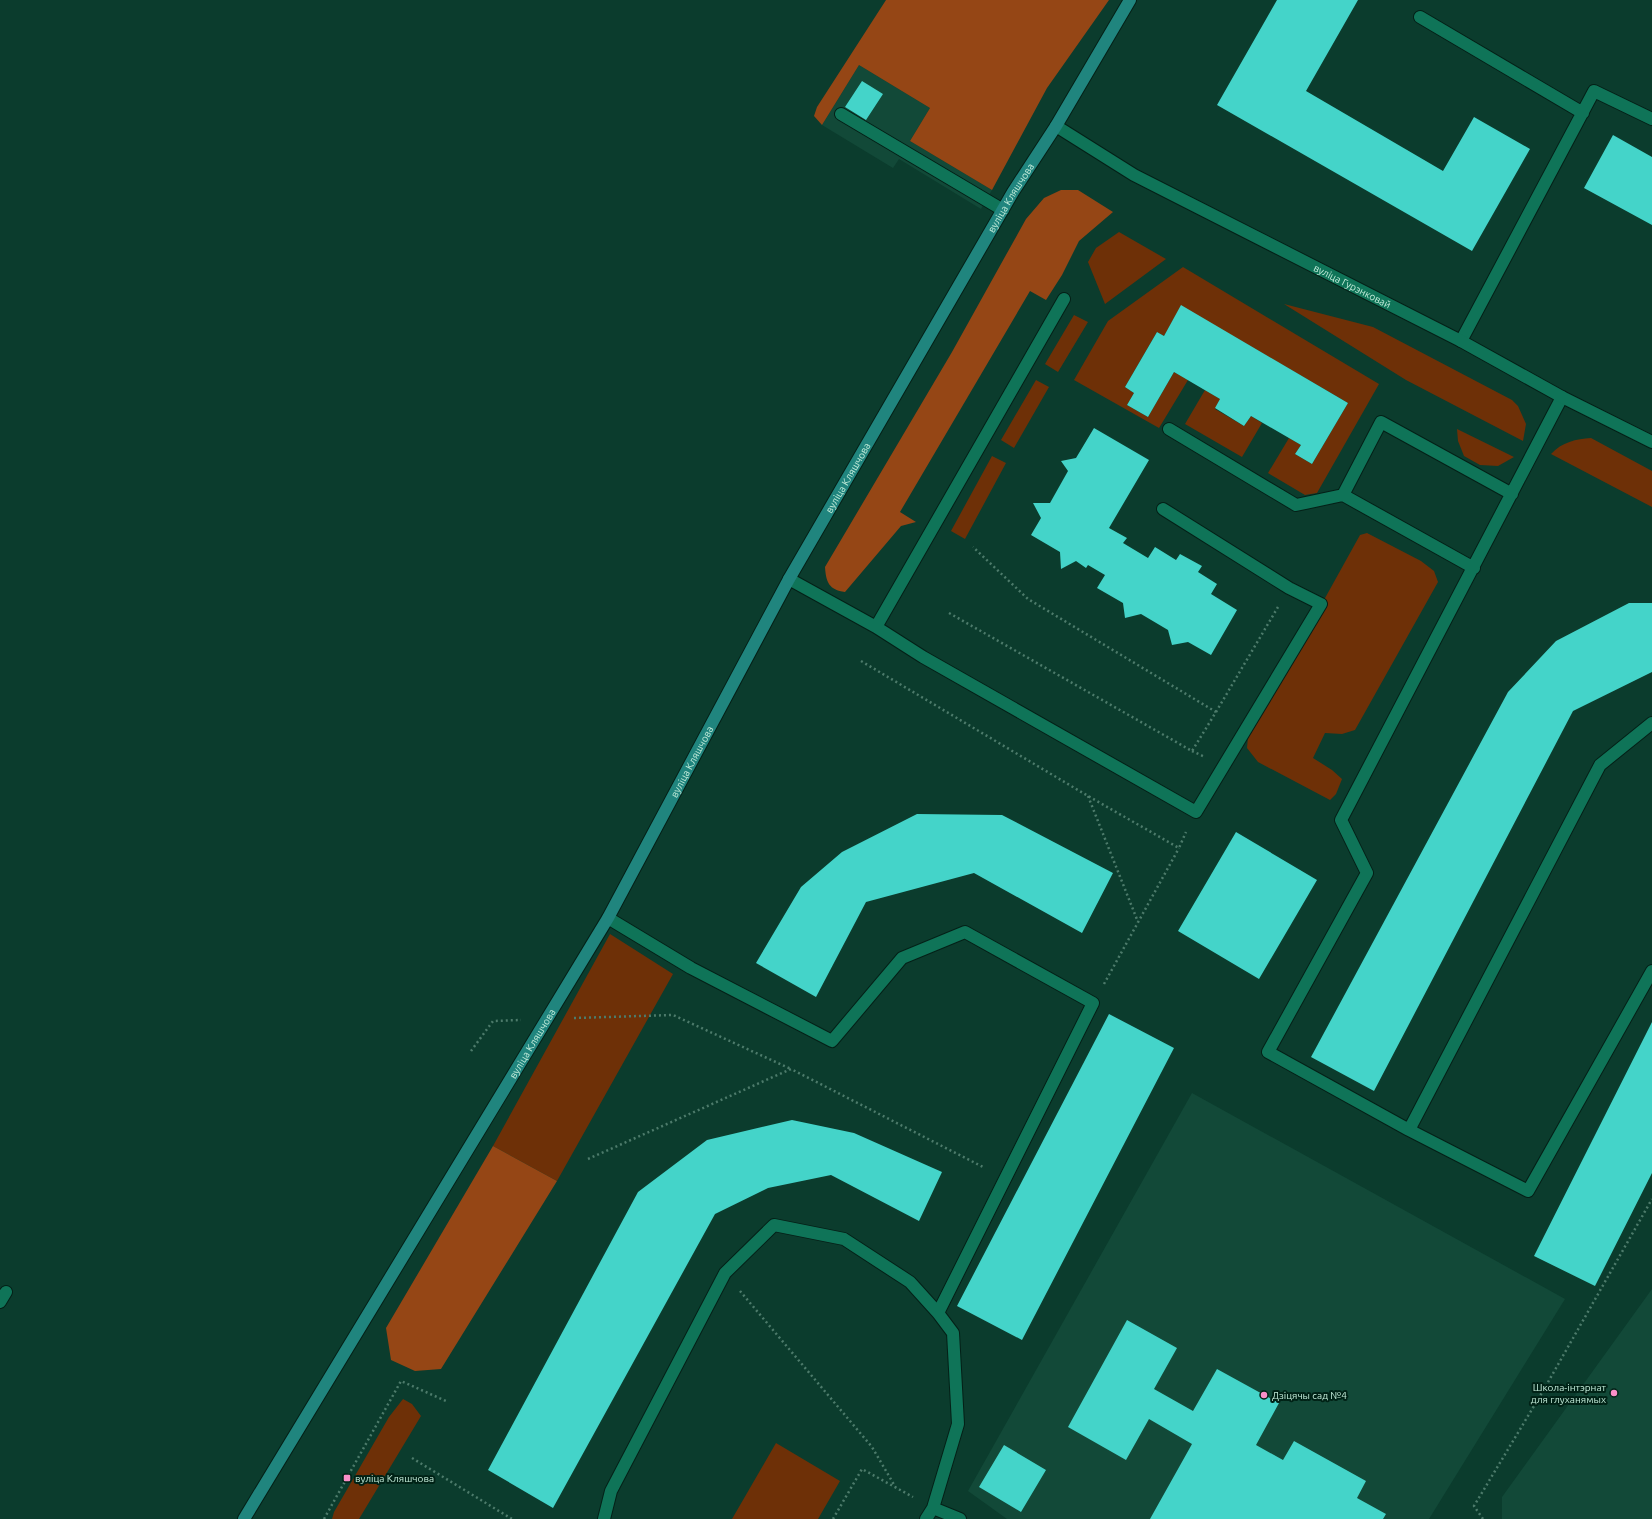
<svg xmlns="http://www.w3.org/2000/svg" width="1652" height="1519" font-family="Ubuntu,sans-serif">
<rect width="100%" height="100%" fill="#0b3c2d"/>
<!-- built -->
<path fill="#124938" d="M859 65 930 108 910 141 992 190 981 209 899 159 893 168 822 125Z
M1192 1093 1565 1299 1429 1519H1007L968 1491Z
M1652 1289V1519H1502V1497Z"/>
<!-- green -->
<path fill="#6e3007" d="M1119 232 1166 259 1105 304 1088 262 1096 248Z
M1183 267 1379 384 1317 493 1305 495 1268 473 1289 438 1301 445 1295 454 1312 464 1348 403 1181 306 1164 336 1157 332 1125 387 1134 393 1127 405 1148 417 1174 372 1188 380 1159 428 1074 380 1108 321Z
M1284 304 1373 327 1512 400 1518 406 1526 424 1523 441 1406 380Z
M1074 315 1088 322 1058 372 1045 364Z
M1036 380 1049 387 1014 448 1001 440Z
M1205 390 1220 399 1215 409 1244 426 1251 416 1262 423 1242 457 1185 424Z
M1457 429 1514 457 1498 466 1480 465 1464 456 1458 441Z
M1591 438 1652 471V507L1551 454C1562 442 1576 439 1591 438Z
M992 456 1006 463 965 539 951 531Z
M1367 533 1421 561 1434 571 1438 582 1355 730 1342 734 1325 733 1313 758 1332 770 1342 779 1336 794 1330 800 1258 762 1247 748 1248 737 1360 535Z
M610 934 673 974 557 1181 493 1146Z
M403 1399 412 1404 421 1416 359 1519H332L334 1512 389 1417Z
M776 1443 840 1481 818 1519H732Z"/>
<!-- forest -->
<path fill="#954615" d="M886 0H1109L1047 88 992 190 910 141 930 108 859 65 822 125 814 116 817 107Z
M1061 190H1078L1113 212 1079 241 1062 275 1046 300 1030 291 900 512 916 522 901 526 845 592C829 590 826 582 825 567L952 352 1026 219 1044 198Z
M493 1146 557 1181 441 1369 415 1371 391 1360 386 1328Z"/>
<!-- building -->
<path fill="#44d4c9" d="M1277 0H1358L1306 91 1443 171 1474 117 1530 149 1472 251 1217 105Z
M862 81 883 94 866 120 845 107Z
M1613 135 1652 157V225L1584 188Z
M1181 305 1348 403 1312 464 1295 454 1301 445 1251 416 1244 426 1215 408 1220 399 1174 372 1148 417 1127 405 1134 393 1125 387 1157 332 1164 336Z
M1094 428 1149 460 1109 528 1127 538 1123 543 1148 558 1155 547 1176 560 1180 554 1202 566 1198 572 1217 584 1211 594 1237 610 1211 655 1188 642 1172 645 1168 630 1141 614 1125 618 1123 603 1097 588 1105 575 1088 565 1086 568 1076 561 1061 569 1060 552 1031 535 1041 518 1033 503H1050L1068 471 1061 461 1076 458Z
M1629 603H1652V672L1573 711 1374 1091 1311 1057 1508 692 1556 641Z
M917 814 1002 815 1113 873 1082 933 974 873 866 902 816 997 756 963 801 887 842 852Z
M1236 832 1317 880 1259 979 1178 931Z
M1109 1014 1174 1048 1022 1340 957 1306Z
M1652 1022V1173L1595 1286 1534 1256Z
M792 1120 854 1133 942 1172 919 1221 831 1175 768 1188 715 1214 553 1508 488 1470 638 1192 707 1140Z
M1127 1320 1177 1348 1154 1389 1193 1411 1217 1369 1279 1403 1256 1445 1283 1460 1294 1441 1366 1481 1357 1498 1386 1514 1383 1519H1150L1192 1444 1149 1419 1126 1460 1068 1427Z
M1004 1445 1046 1470 1021 1512 979 1487Z"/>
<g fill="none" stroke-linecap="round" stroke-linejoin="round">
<defs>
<path id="lane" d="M1420 17 1583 113
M841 114 1003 210
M1461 341 1594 91 1652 119
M1562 397 1341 820 1367 873 1268 1052 1409 1130 1528 1191 1652 971
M1169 429 1296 505 1343 495 1474 568
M1343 495 1381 422 1512 494
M789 579 876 627 923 657 1196 812 1321 604 1289 588 1163 509
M876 627 1064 299
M608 918 691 968 832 1041 902 958 965 932 1093 1003 938 1313
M1409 1130 1600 765 1652 723
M0 1302 6 1292
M604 1519 611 1491 725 1273 774 1225 844 1239 910 1282 938 1313 953 1333 958 1424 933 1508
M926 1519 933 1508 960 1519"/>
<g id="street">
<path id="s1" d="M1056 126 1134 175 1461 341 1562 397 1652 442"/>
</g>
<g id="secondary">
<path id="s2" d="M244 1519 608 918 789 579 1013 192 1056 126 1130 0"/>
</g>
</defs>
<!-- lane casing -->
<use href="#lane" stroke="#042017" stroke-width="14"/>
<!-- street casing -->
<use href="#street" stroke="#042017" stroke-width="14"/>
<!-- secondary casing -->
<use href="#secondary" stroke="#042017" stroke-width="14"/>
<!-- path -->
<path stroke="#4d7b6b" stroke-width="2.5" stroke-dasharray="2 3" stroke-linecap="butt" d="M949 613 1192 751 1216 712 1028 599 973 547
M861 661 1088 796 1179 848 1186 832
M1216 712 1278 607
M1192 751 1205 757
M1088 796 1138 922
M1104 984 1179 848
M574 1018 673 1015 791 1069
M471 1051 493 1021 521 1020
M588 1159 791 1069 985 1168
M740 1291 872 1447 896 1488
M412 1458 512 1519
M324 1519 401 1381 446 1401
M833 1519 862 1469 913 1497
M1483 1519 1474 1506 1543 1391 1652 1199"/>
<!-- lane -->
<use href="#lane" stroke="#0f7458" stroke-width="12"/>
<!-- street -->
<use href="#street" stroke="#0f7458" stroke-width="12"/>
<!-- secondary -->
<use href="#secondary" stroke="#20857e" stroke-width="12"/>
</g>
<!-- markers -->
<g fill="#fa8fc8" stroke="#002216" stroke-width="1.5">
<circle cx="1614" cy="1393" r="4"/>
<circle cx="1264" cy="1395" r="4"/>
<rect x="343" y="1474" width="8" height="8" rx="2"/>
</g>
<g text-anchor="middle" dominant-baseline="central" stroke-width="4" stroke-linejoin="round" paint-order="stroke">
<!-- street labels -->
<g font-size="10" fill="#c3ecda" stroke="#002216">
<text stroke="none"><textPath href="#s2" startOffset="1528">вуліца Кляшчова</textPath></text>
<text stroke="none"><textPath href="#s1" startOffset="337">вуліца Гурэнковай</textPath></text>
<text stroke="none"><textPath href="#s2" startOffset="1204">вуліца Кляшчова</textPath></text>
<text stroke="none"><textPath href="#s2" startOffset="880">вуліца Кляшчова</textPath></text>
<text stroke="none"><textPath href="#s2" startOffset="556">вуліца Кляшчова</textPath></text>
</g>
<!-- poi labels -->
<g font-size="10" fill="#c3ecda" stroke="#002216" text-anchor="start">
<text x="1606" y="1387" text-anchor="end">Школа-інтэрнат<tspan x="1606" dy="12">для глуханямых</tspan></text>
<text x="1272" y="1395">Дзіцячы сад №4</text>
<text x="355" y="1478">вуліца Кляшчова</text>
</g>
</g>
</svg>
